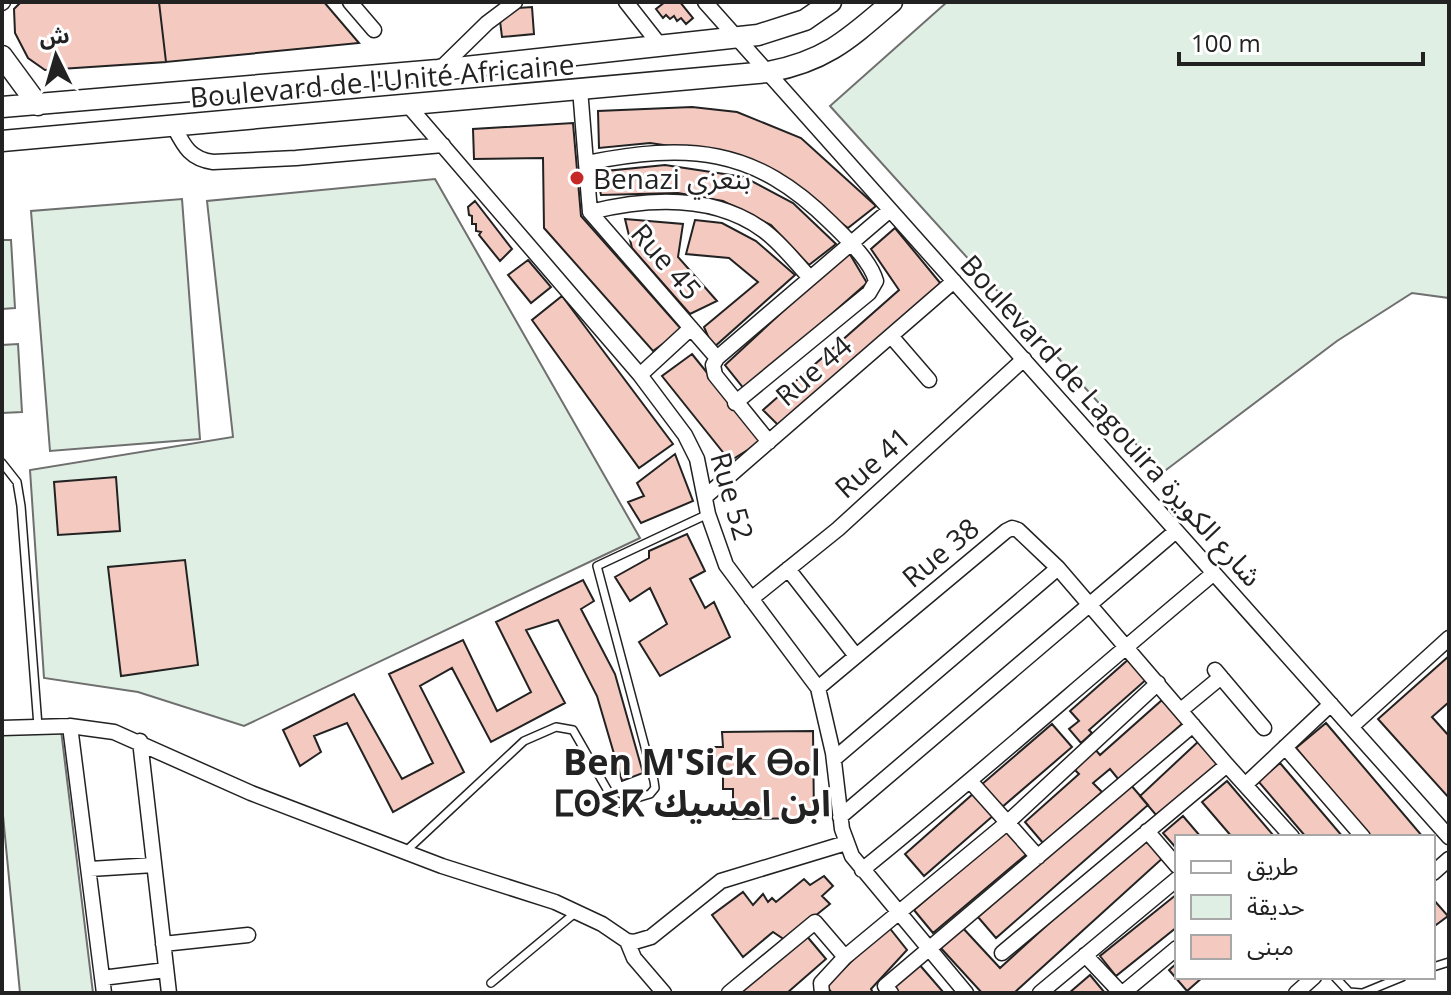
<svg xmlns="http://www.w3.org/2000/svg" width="1451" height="995" font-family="'Open Sans','Noto Sans Arabic','Noto Sans Tifinagh',sans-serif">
<rect width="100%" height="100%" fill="#fff"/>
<!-- green -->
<path fill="#e0efe3" stroke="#6f6f6f" stroke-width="2" d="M947 2H1449V298L1412 293 1337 341 1162 473 830 106Z
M435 179 640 538 244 726 138 692 44 678 30 470 233 437 207 201Z
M182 199 200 439 50 451 31 211Z
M2 240H11L15 308 2 309Z
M18 344 22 412 2 413V345Z
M61 730 93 993H20L2 805V731Z"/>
<!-- building -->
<path fill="#f3c9c0" stroke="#222" stroke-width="2" d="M21 2H159L166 62 45 70 28 58 15 33 14 9Z
M159 2H324L359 43 166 62Z
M665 2H680L693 18 686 24 681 18 677 21 674 16 670 19 666 15 663 18 656 9Z
M532 7 534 34 502 37 500 21 518 8Z
M692 107 737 112 801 138 876 206 848 228 787 183 731 155 650 143 599 148 598 111Z
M573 123 581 216 682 330 653 351 544 228 543 158 474 159 473 129Z
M665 165 744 177 793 203 836 244 809 265 771 225 723 201 678 193 601 195 596 172Z
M475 201 512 249 500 261 479 235 481 232 476 231V224H472V216L469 215 468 207Z
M625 219 683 224 678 257 717 301 690 314 632 248Z
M695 220 722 223 756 241 795 275 713 348 704 327 758 282 729 258 686 254Z
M895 228 941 284 780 427 763 410 899 290 871 249Z
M848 251 867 283 745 390 725 365Z
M528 260 551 287 531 303 508 275Z
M562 296 673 444 639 468 532 320Z
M692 354 762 441 730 461 662 376Z
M675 454 693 501 641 523 628 502 644 496 637 483Z
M116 477 120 531 58 535 54 482Z
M687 534 705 571 690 579 705 608 714 602 730 637 660 676 639 642 667 624 650 588 630 601 615 577 649 558V551Z
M185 560 198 665 121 676 108 567Z
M583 580 594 601 581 609 615 674 643 773 622 781 597 696 558 620 526 630 565 703 491 742 452 668 420 686 464 772 393 812 347 723 314 736 321 752 300 766 283 730 354 694 402 779 433 763 389 674 463 640 497 711 531 692 496 622Z
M1449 656V702L1432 717 1449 736V798L1378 719Z
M1130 658 1148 678 1089 730 1092 733 1081 743 1069 729 1079 721 1070 711Z
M1162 700 1183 723 1119 780 1110 769 1093 783 1102 792 1043 843 1025 822 1079 774 1072 767 1094 748 1100 755Z
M1326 723 1423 837H1371L1296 748Z
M1052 724 1072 747 1001 808 981 785Z
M813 731 814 818 733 819V789H723V765H713V747H723L722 732Z
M1201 739 1222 767 1156 815 1140 796Z
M1280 763 1343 837H1306L1258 781Z
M1227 781 1273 835 1271 837H1232L1202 802Z
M1130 784 1148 805 996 938 978 917Z
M974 793 994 815 924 876 905 854Z
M1183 816 1201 837H1177V849L1163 833Z
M1008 830 1028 853 933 933 914 910Z
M1146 835 1165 856 1014 993H982L939 946 961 926 1000 968Z
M824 876 833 886 822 896 830 904 785 940 773 932 743 957 712 915 743 892 753 905 763 894 768 902 772 898 776 902 804 879 810 885Z
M1177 894V927L1116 976 1100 956Z
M1433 899 1448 916 1436 925 1433 922Z
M888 926 907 950 871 989 873 993H832L826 986Z
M805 934 826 959 787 993H730Z
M918 963 944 993H898L891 986Z
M1177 963V977H1203L1187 991 1169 970Z
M1090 975 1105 993H1069Z"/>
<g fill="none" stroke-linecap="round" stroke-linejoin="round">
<defs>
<path id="service" d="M2 463 17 482 21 506 38 726
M406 851 524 741 556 727 573 730 612 798 620 803 650 794 655 788 654 781 597 566 708 514
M1433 967 1449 962
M1335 977 1349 992 1361 993
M491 983 575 913
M1363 993 1402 977"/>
<path id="minor" d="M350 2 374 30
M626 2 659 44
M705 2 1449 837
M2 3 3 2
M439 70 487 23 515 2
M580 89 590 212 717 358 713 365 715 375 769 442
M407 104 640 375 685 435 697 459 708 514 726 565 818 688 833 753 842 829 852 856 966 993
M174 127C184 146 190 159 213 162L296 158 443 145
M586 163C688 143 754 146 831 223 847 239 870 260 876 281L869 293 735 403
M590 212C647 198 713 194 763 230 781 243 795 262 810 278
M891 336 929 380
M717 358 890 210
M640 375 691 328
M705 497 954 281
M788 569 856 656
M751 599 838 529 1024 359
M1215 670 1264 728
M818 688 1006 531 1012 528 1018 530 1058 568 1227 765 1292 837
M1181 710 1221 677
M70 726 104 993
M1351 727 1449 638
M2 728 70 726 114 732 251 793 442 866 555 902 602 924 627 941 634 942 651 937 721 881 846 843
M140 741 169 993
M1285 747 1363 837
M834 759 1058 568
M971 782 1038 857
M1245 785 1331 704
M840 817 1176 531
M1147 831 1177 866
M90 869 154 865
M862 870C982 773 1096 671 1214 573
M1433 873 1449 859
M627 941 634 958 664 993
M163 944 248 935
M1002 953 1227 765
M1085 955 1121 993
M102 978 166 970
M729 993 815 922 845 957
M822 993 821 983 845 957 1008 822 1158 683
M891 993 885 986 1193 725
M1040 993 1177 879
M1123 993 1177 948
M1296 993 1314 977"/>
<path id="secondary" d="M2 56 38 105
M2 107 438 70 758 35 805 20 831 2
M2 141 768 72C826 61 849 39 892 2"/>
</defs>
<!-- service casing -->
<use href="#service" stroke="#222" stroke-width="10"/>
<!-- minor casing -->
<use href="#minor" stroke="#222" stroke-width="17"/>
<!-- secondary casing -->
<use href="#secondary" stroke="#222" stroke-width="23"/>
<!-- service -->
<use href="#service" stroke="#fff" stroke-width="7"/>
<!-- minor -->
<use href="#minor" stroke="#fff" stroke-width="14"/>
<!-- secondary -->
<use href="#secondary" stroke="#fff" stroke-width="20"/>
</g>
<!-- markers -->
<circle fill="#c62828" stroke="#fff" stroke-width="3" cx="577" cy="178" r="8"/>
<g text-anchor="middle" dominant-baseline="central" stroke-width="6" stroke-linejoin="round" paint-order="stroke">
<!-- street labels -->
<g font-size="28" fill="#222" stroke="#fff">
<text transform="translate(382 80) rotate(-5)">Boulevard de l'Unité Africaine</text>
<text transform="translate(667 261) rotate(49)">Rue 45</text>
<text transform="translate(813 370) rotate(-41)">Rue 44</text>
<text transform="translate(1112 420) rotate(48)">Boulevard de Lagouira شارع الكويرة</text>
<text transform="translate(872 462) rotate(-42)">Rue 41</text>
<text transform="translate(733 496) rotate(74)">Rue 52</text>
<text transform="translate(940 552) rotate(-40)">Rue 38</text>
</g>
<!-- poi labels -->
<g font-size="28" fill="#222" stroke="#fff" text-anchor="start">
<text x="593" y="178">Benazi بنعزي</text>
</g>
<!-- district labels -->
<g font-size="36" font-weight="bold" fill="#222" stroke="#fff">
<text x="692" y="761">Ben M'Sick ⴱⴰⵏ<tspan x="692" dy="41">ⵎⵙⵉⴽ ابن امسيك</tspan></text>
</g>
</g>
<!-- border -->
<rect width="1451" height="995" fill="none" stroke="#222222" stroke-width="8"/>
<!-- legend -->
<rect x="1175" y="835" width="260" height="144" fill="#ffffff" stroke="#a7a7a7" stroke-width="2"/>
<rect x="1191" y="861" width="40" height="12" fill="#ffffff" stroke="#a7a7a7" stroke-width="2"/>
<text x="1247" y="875" font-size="24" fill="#222222">طريق</text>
<rect x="1191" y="895" width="40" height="24" fill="#e0efe3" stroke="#a7a7a7" stroke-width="2"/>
<text x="1247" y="915" font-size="24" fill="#222222">حديقة</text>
<rect x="1191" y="935" width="40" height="24" fill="#f3c9c0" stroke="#a7a7a7" stroke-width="2"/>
<text x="1247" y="955" font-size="24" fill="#222222">مبنى</text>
<!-- north arrow -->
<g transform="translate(56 56) rotate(355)" stroke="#ffffff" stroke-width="6" paint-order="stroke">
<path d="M0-6L14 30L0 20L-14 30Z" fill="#222222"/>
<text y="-12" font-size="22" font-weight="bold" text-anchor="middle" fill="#222222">ش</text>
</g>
<!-- scale -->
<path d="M1179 52v12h244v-12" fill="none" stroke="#222222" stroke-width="4"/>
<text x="1191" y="52" font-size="24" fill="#222222" stroke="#ffffff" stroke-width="6" paint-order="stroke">100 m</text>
</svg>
